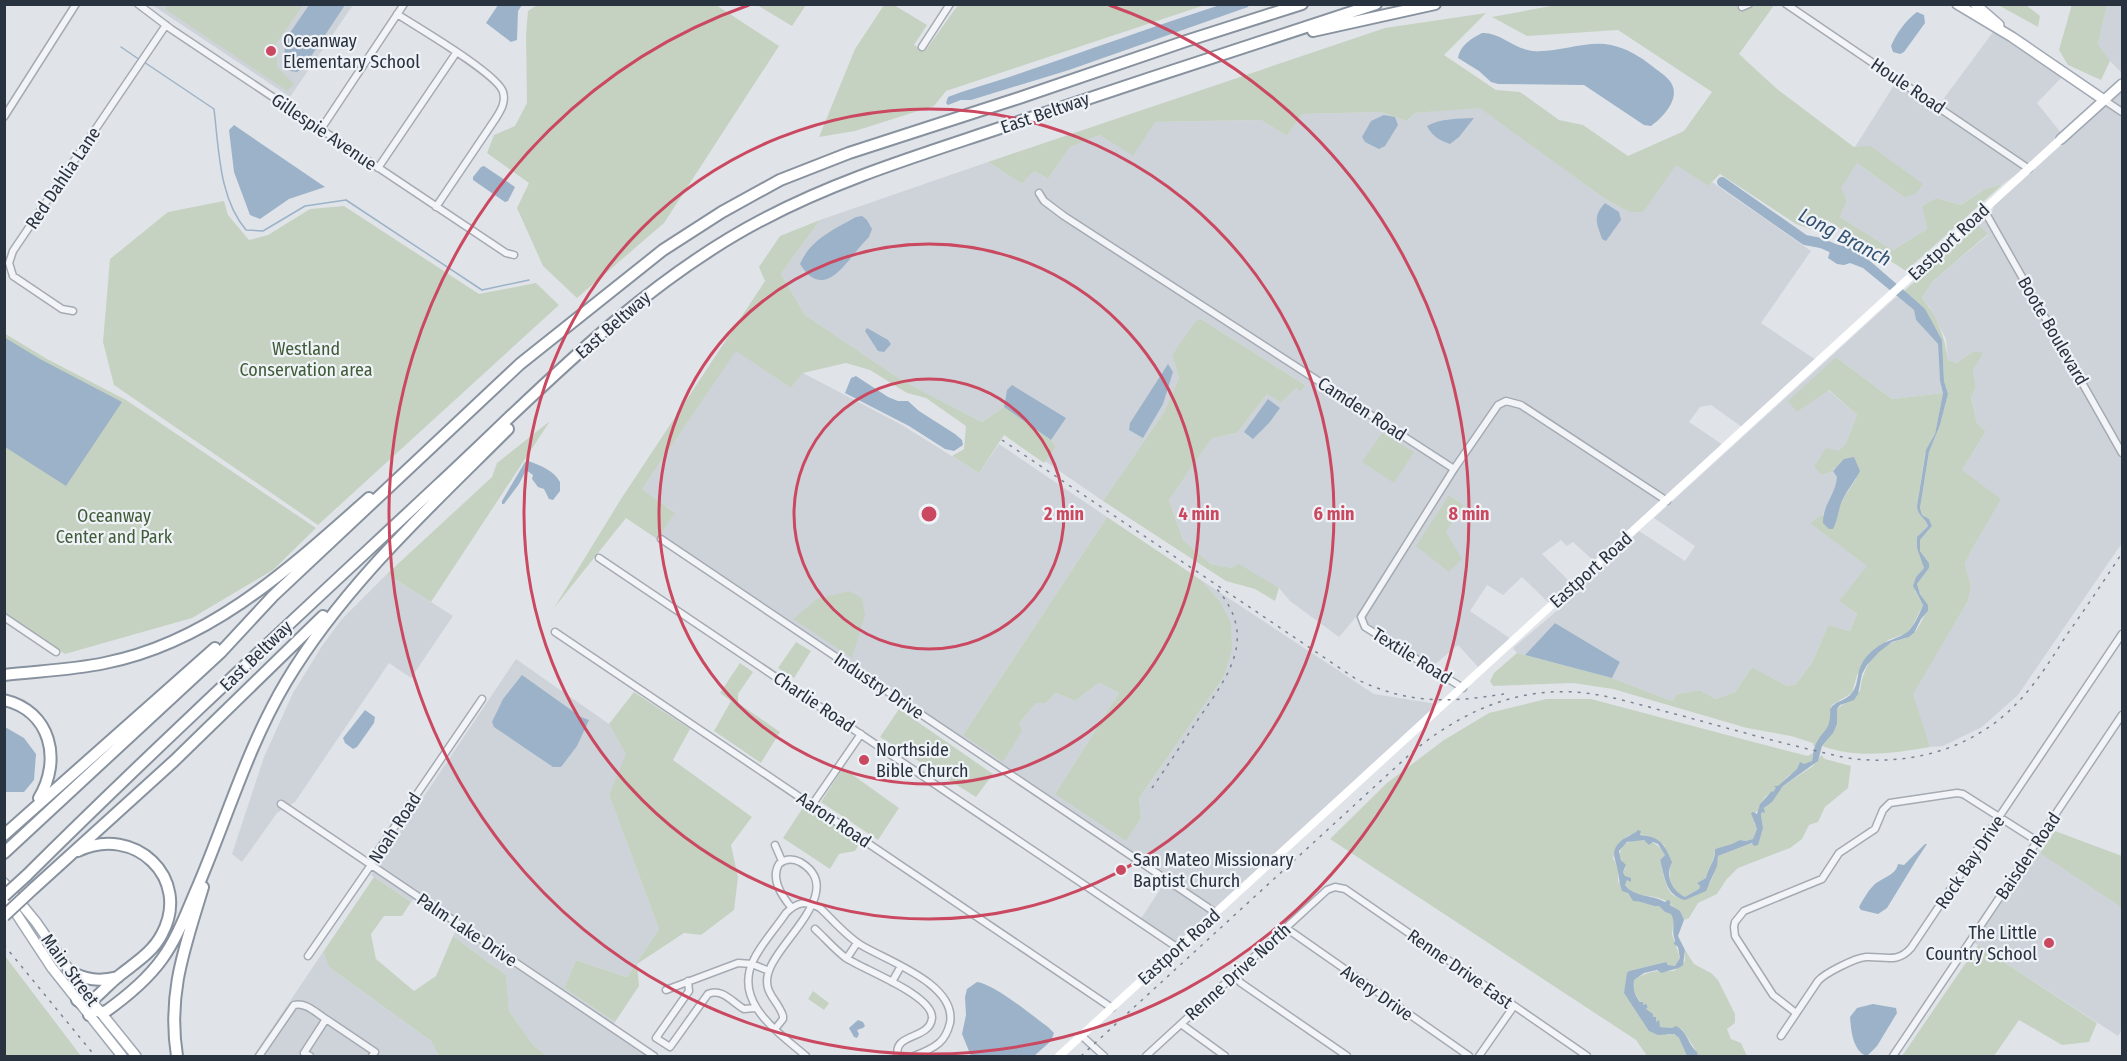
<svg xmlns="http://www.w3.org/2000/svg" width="2127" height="1061" font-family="'Fira Sans Condensed',sans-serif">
<rect width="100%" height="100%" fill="#e0e4e9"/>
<!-- built -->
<path fill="#ced3da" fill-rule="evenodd" d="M152 5H353L290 97Z
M2107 5H2122V73L2110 61 2098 44Z
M1993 32 2062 77 2037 103 2062 134 2024 169 2003 184 1985 189 1961 205 1936 198 1922 206 1927 229 1893 250 1840 217 1847 201 1840 188 1857 163 1904 197 1855 147 1896 82 1936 109Z
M2122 91V543L2018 695 1982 727 1943 746 1930 747 1912 694 1968 601 1971 586 1965 564 1972 549 1962 470 1986 431 1977 423 1971 396 1976 387 1973 370 1974 351 1956 363 1948 360 1946 339 1929 306 1922 298 1932 282 1988 235 1979 225 1991 215 1994 205Z
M1481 107 1605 199 1629 212 1643 211 1676 164 1708 186 1712 182 1811 251 1761 323 1816 360 1742 427 1711 405 1700 407 1689 422 1723 445 1595 562 1573 542 1567 546 1561 540 1542 554 1572 584 1550 604 1522 577 1503 595 1487 585 1470 611 1511 639 1479 668 1458 645 1433 666 1356 617 1339 637 1290 601 1279 588 1232 568 1211 564 1183 540 1169 500 1212 438 1237 433 1267 394 1305 385 1201 319 1172 355 1179 378 1164 412 1103 501 1045 461 1056 447 1051 440 1065 418 1007 390 1004 407 982 422 903 381 805 315 781 274 820 220 988 162 1022 184 1034 171 1048 179 1070 147 1100 135 1155 122 1261 120 1287 136 1302 114 1381 112 1407 121 1415 113ZM1449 495 1464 505 1446 532Z
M1898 297 1914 310 1916 320 1938 344 1940 381 1943 393 1892 399 1836 357 1797 412 1828 390 1857 415 1846 443 1822 475 1833 471 1837 477V487L1823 514 1811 523 1868 566 1839 601 1857 614 1850 631 1828 625 1813 661 1796 684 1787 686 1752 667 1735 692 1716 699 1700 690 1677 694 1672 701 1612 678 1620 662 1555 623 1525 655 1517 653 1513 648 1552 615 1639 531 1685 561 1695 546 1654 518 1895 298Z
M736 350 791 388 803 373 902 425 979 473 999 444 1107 517 963 735 1019 723 1036 703H1046L1056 693 1075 701 1099 683 1119 693 1055 794 1141 818 1139 798 1223 678 1219 600 1201 580 1374 694 1437 704 1177 945 1140 920 1165 882 657 539 674 512 642 489Z
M387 574 453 616 411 678 389 663 295 802 277 813 242 862 232 854 264 757 293 693 322 646 341 620Z
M516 659 609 724 627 754 609 795 659 929 627 977 576 960 564 988 615 1022 610 1030 649 1056H547L534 1046 509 1011 506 975 453 936 458 927 415 898 411 902 371 875Z
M2035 849 2122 908V1029L2118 1036 1973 942Z
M323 952 329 967 431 1041 439 1056H253Z"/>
<!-- green -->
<path fill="#c6d2c1" d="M169 4 303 5 276 44 277 67 294 84 287 91 165 9Z
M1562 4H1775L1739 54 1777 89 1854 147 1871 146 1923 184 1916 194 1904 197 1857 163 1841 188 1847 201 1840 217 1893 250 1927 229 1922 206 1936 198 1961 205 1985 189 2003 184 1906 271 1827 220H1816L1810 229 1796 224 1720 174 1708 186 1676 165 1643 212H1629L1605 199 1480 108 1415 113 1407 121 1381 112 1302 114 1287 136 1261 120 1155 122 1133 156 1100 135 1070 147 1048 179 1034 171 1022 184 988 162 1385 28 1486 13 1444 55 1496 90 1520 92 1559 120 1583 125 1628 156 1684 131 1712 92 1618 30 1527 36 1492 17Z
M2072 4 2107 5 2098 44 2110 61 2101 80 2068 65 2059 50Z
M537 5H716L779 46 664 223 577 298 543 266 517 208 529 183 487 153 494 135 515 126 527 103 526 35 528 11Z
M757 5H806L792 26Z
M884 5H894L927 25 914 45 925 51 958 5H1205L946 91 934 106 855 131 819 137 855 49Z
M1998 5H2026L2040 16 2038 27Z
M224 201 228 215 249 240 268 235 310 209 344 206 479 294 536 283 559 305 318 525 114 385 103 342 110 259 168 212Z
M820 220 781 274 805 315 903 381 982 422 1004 407 1051 440 1056 447 1044 463 1004 435 979 473 952 456 964 449 966 426 926 398 907 393 870 370 846 363 803 373 791 388 736 351 642 489 675 513 657 539 626 518 554 608 621 499 765 281 759 267 780 236Z
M1979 225 1988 234 1932 282 1922 298C1937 315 1945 337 1948 360L1956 363 1974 351 1983 353 1973 370 1976 387 1971 397 1977 423 1986 431 1962 470 2001 499 1972 549 1965 564 1971 586 1968 601 1913 694 1930 747C1894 753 1857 759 1822 746 1835 732 1835 728 1837 709L1860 691C1863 669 1872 651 1894 642 1900 639 1907 639 1912 635 1919 629 1922 618 1928 611 1926 600 1918 594 1917 584L1929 568V563L1920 551V540L1932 526 1929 519 1922 515 1920 508 1929 452 1940 425 1948 394 1944 381 1942 340 1914 299 1904 291Z
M1201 319 1305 385 1301 391 1296 388 1281 402 1267 394 1237 433 1212 438 1169 500 1183 540 1211 564 1232 568 1239 564 1279 588 1275 601 1255 589 1226 581 1103 501 1164 412 1179 378 1172 355 1196 321Z
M4 333 47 359 126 400 316 528 273 570 192 618 65 654 5 614Z
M1836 357 1892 399 1943 393 1935 434 1925 454 1917 506C1918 517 1926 518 1928 526L1920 534 1917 541 1924 568 1916 577 1915 591 1923 605 1912 627 1907 633 1888 640 1857 675 1852 693 1832 705 1830 709V722L1827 729 1814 747 1813 743 1791 736 1747 728 1613 689 1573 683 1493 686 1490 681 1494 673 1517 653 1612 678 1672 701 1677 694 1700 690 1716 699 1735 692 1752 667 1787 686 1796 684 1813 661 1828 625 1850 631 1857 614 1839 601 1867 566 1810 523 1823 514V523L1836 516 1844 497 1856 479 1834 468 1833 471 1822 475 1814 467 1826 448 1839 451 1846 443 1857 415 1829 390 1797 412 1788 401Z
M550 421 431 602 387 574 492 477 497 463Z
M1382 433 1414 452 1394 483 1362 462Z
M1449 495 1464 505 1446 532 1462 559 1449 572 1416 546Z
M1107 517 1201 580 1219 600 1231 623 1232 650 1223 678 1139 798 1141 818 1126 841 1055 794 1119 693 1099 683 1075 701 1056 693 1046 703H1036L1019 723 1022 731 1003 762 963 735Z
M849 591 862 598 865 615 852 658 793 619 817 599Z
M796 642 811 651 794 678 778 668Z
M740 663 753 672 738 694V703L780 732 761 763 714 731 731 701 720 693Z
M634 692 690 729 673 760 752 817 731 845 738 877 734 910 701 935 684 933 637 964 639 986 615 1022 564 988 576 960 627 977 659 929 609 795 626 754 609 724Z
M1546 699H1591L1784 750 1808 756 1813 753 1812 761 1788 776 1775 791 1766 796 1760 804 1759 810 1754 814V822L1757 829 1753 839 1746 841 1740 840C1732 845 1724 847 1715 849 1715 861 1708 867 1706 878L1697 883 1700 886 1699 889 1685 897C1664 886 1671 881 1670 864 1670 858 1666 851 1664 845 1638 830 1625 826 1613 858L1618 868V881L1634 901C1642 901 1652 907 1659 906L1665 912 1671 913 1674 917 1672 934 1680 958 1675 966 1668 965 1666 962 1629 971 1624 993 1667 1035 1673 1034 1679 1038 1687 1056H1647L1636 1040 1330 839 1387 783 1444 740 1489 713Z
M899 709 993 774 976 797 880 737Z
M1821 755 1825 759 1851 766 1848 788 1825 807 1818 822 1809 825 1802 839 1790 848 1738 868 1726 880 1717 894 1698 903 1689 918 1684 920C1679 910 1666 898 1654 897 1643 895 1633 896 1625 885L1627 880 1623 872 1626 867C1603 839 1654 829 1665 855L1660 860C1663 870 1664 883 1670 892 1675 898 1679 898 1687 897 1713 894 1712 877 1718 856L1753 843 1759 839 1763 828 1761 815 1764 809 1783 786 1813 766Z
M843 768 899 808 878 840 821 802Z
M804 806 860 843 855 851 839 854 830 869 783 838Z
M2055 831 2122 856V908L2040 853Z
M374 877 411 902 402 916H384L371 934 376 959 414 991 436 976 453 936 506 975 509 1011 534 1046 547 1056H439L431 1041 329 967 323 952Z
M1978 945 2097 1023 2089 1042 2062 1045 2019 1020 1994 1056H1902Z
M1685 950 1694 964 1711 973 1718 980 1735 1014V1023L1727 1029 1731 1039 1741 1043 1747 1056H1698C1696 1048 1687 1038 1682 1029L1660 1027 1646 1009 1648 1007 1647 1005H1643C1636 996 1632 991 1634 980 1647 971 1658 970 1674 971L1685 961Z
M5 956 81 1056H5Z
M813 991 829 1003 824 1010 808 999Z"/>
<!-- water -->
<path fill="#9cb2c8" d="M1223 4 1249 5 1248 7 1069 70 971 100H961L948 105 946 103 948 97C971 88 995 82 1018 74 1086 51 1154 26 1223 4Z
M309 5H345L304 67 297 72 290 71 284 65 285 40Z
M498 5H522L518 11 517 40 511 42 486 23Z
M1917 12 1924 15 1925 23 1904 52 1900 54 1893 52 1891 46C1896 34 1906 20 1917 12Z
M1482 33C1500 32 1514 49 1533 51 1559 53 1586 40 1611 45 1626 48 1641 57 1652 66 1658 71 1664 74 1669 80 1683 96 1664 117 1651 126L1644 125 1584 85 1498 84 1491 82 1479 71 1458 58C1460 45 1471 39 1482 33Z
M1384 115 1395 117 1398 125 1385 146 1379 149 1365 142 1362 137 1371 121Z
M1474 118 1459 137 1450 144C1439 140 1432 136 1427 126 1441 118 1458 119 1474 118Z
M234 125 325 187 289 199 260 219 250 215 234 172 229 130Z
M484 166 515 187 508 201 505 202 473 180V177L481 167Z
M1605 203 1619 212 1621 220 1606 241 1602 239C1597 223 1592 217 1605 203Z
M862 216 867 220 872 229 869 237C848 257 826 305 800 264 811 239 833 230 856 217Z
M1832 244 1850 247 1870 261 1914 299 1925 309 1942 340 1944 381 1948 394 1940 425 1929 452 1920 508 1922 515 1929 519 1932 526 1920 540V551L1929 563V568L1917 584 1920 594 1928 605V611L1921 619 1914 633 1909 637 1892 642 1879 652 1867 665 1862 674 1858 694 1854 700 1840 705 1837 709V724L1833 733 1822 746 1818 761 1783 786 1772 802 1764 808 1765 813 1762 812 1761 815 1763 828 1758 845 1754 846 1752 843 1718 856 1717 866 1706 891 1685 900C1665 895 1665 877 1660 860L1665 855 1658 844 1653 842 1649 845 1644 840 1627 842 1619 851 1621 860 1626 865 1623 872 1625 876 1631 878V882L1627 880 1625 885C1635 898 1651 894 1665 902L1668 900 1670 901V905L1680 911 1684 920 1678 936 1685 950 1683 965C1676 971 1669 969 1662 973L1657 970 1644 973 1634 980C1633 989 1634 994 1640 1002H1643V1005L1646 1004 1648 1007 1646 1009 1653 1014V1017H1656V1022L1659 1020 1660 1027 1672 1028 1676 1026C1688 1032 1687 1043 1697 1052L1698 1056H1687L1679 1038 1674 1034 1658 1035 1649 1031 1624 993 1627 973 1629 971 1666 962 1668 965 1675 966 1680 958 1678 947 1674 944 1675 940C1671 931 1676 922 1671 914L1665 912 1659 906C1652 907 1642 901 1633 901L1628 893 1622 891C1619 883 1619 875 1617 867 1614 856 1611 850 1621 841 1626 836 1633 835 1638 830L1641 831 1640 835C1661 837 1664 844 1672 862 1665 876 1671 890 1685 897L1699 889 1700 886 1697 883 1706 878C1708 867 1716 861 1715 849L1732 844 1740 840 1746 841 1753 839 1757 829 1751 813 1753 812 1757 814 1760 804 1772 791 1773 792 1776 788 1774 786H1778L1797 769 1800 762 1804 764 1812 761C1813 756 1813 751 1815 746 1823 728 1831 732 1830 709 1836 700 1846 701 1852 693 1861 681 1854 669 1869 654 1883 640 1891 642 1906 633 1913 629 1920 613 1923 605L1913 586 1916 577 1924 568 1917 548V537L1928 526C1926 518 1917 516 1917 506L1926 450 1935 434 1943 393 1940 381 1938 344 1916 320 1914 310 1863 268 1850 263 1844 265 1837 264 1828 258Z
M867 328 888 340 891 344 884 352 878 351 865 331Z
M4 337 40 359 122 402 66 486 5 447Z
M1168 364 1173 372 1163 404 1143 438 1129 430 1130 423Z
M856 376 888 397 898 401H908L919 411 955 434 962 440 963 445 954 451 945 449 909 426 845 393 851 378Z
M1012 385 1066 418 1051 440 1004 407 1007 390Z
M1268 399 1280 408 1269 423 1253 439 1244 432Z
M1854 457 1860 471C1855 481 1847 490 1842 501 1838 510 1838 520 1833 529H1829L1823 523C1822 506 1836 494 1837 477L1833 471 1844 459Z
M528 461C542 466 553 470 560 482V491L553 500 549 499 544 489 538 487 532 479 533 475 526 470 519 484 504 504H502V501L525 462Z
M1555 623 1620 662 1612 678 1525 655Z
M522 675 581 717 589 720 577 746 561 767H553L494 727 492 722 503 699Z
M365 710 375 717 374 723 357 747 353 749 345 743 343 738Z
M5 727 24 738 36 754 34 780 24 792H5Z
M1925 844H1927L1917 859 1887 908 1878 914 1861 910 1859 907C1863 900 1867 892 1873 886 1880 878 1896 876 1898 864L1904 865Z
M977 982C994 984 1033 1016 1048 1027L1054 1033 1051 1041 1034 1056H971L962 1034 966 1015 965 997 967 989Z
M1873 1004 1896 1008 1897 1013 1877 1046 1867 1056C1853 1052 1851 1030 1850 1017L1857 1008Z
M858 1020 863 1022 865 1026 863 1028 857 1030 859 1034 857 1038 854 1037 849 1028Z"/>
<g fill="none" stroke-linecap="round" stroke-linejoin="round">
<!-- stream -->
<path stroke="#9cb2c8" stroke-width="1.5" d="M121 47 140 60
M144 62 214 109C219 150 219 198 246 230L263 231 305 206 346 200 482 290 529 280"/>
<!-- river -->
<path stroke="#9cb2c8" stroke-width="10" d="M1722 182 1805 240 1821 243 1842 252"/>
<defs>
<path id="street" d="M138 4 171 29 506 253 514 255
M1786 4 2029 169
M1742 7 1749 4
M397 14C417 27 498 74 503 92 506 102 501 110 496 118L436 207
M922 47 950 4
M2104 100 2122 112
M4 117 76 4
M321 129 404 4
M378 168 456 53
M1039 193 1044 201 1064 216 1454 469
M1984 210 2122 453
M73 311 62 309 13 276 9 263 13 251 166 25
M661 539 1216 913
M599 558 1178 948
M4 617 56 652
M555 632 1112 1008
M1463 688 1365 627 1361 617 1454 469 1498 405 1506 401 1521 405 1667 501
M281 804 654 1056
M812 805 861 734
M775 845 782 861
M1734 927 1735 922 1744 911 1822 879 1839 853 1875 829 1883 810 1890 803 1957 793 1963 794 2037 841
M1734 927 1735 936 1773 995 1796 1013
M1286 928 1469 1056
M815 929C825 938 835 950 846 958 864 970 933 995 932 1018 930 1040 892 1033 898 1056
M308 956 371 865 376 854 482 699
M847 958 857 943
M1234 976 1241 983 1347 1056
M688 981 689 991 656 1038 670 1047 708 994C722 988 732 1002 744 1009L755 1008
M892 982 901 966
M666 990 738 963 752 964 769 971
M326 1019 375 1052 372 1056
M1181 1024 1225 1056
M775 1029 783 1019V1016C778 1000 763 993 768 974 775 943 849 890 800 862 792 858 785 859 779 864 770 879 782 896 791 907
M1082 1036 1104 1056
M1781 1036 1818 981C1825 973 1855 958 1866 957 1884 956 1897 964 1911 948L2122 634
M259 1056 294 1005C306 1002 316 1013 326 1019L304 1053 310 1056
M806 1056C778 1032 732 1002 754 959 762 943 776 928 786 913 797 902 806 900 820 908 833 920 846 936 861 945 887 961 957 984 950 1023 948 1031 945 1038 939 1043 932 1049 922 1053 914 1056
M1146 1056 1327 890 1335 887 1345 889 1587 1056
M1479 1056 1514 1006
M1893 1056 2122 715"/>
<path id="primary" d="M1957 4 2012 37 2104 100
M1975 4 1999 25
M2061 139 2122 84
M4 883 36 922 85 993 136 1056
M4 895 52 968 122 1056"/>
<path id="highway" d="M1313 31 1435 4
M4 675C38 671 72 670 105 663 211 642 291 567 369 498
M4 700C51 711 62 760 39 798
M4 835 215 648
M78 851C134 824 192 878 162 934 153 952 135 963 120 975 111 982 104 990 96 997L92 1002 89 1015
M4 853 221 652 273 596 520 364 663 250 722 212 780 180 849 153 1019 98 1186 41 1302 4
M26 876C160 743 300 614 438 485 540 390 638 285 762 220 837 180 920 155 1000 128 1125 86 1251 45 1376 4
M34 888 174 761 323 616
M69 971C86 980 99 982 118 977
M77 1000 94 1011 105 1012C126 997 147 980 162 959 178 937 187 911 198 886 227 818 248 746 286 682 344 585 429 508 508 429
M177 1056C167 993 185 947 203 887"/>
</defs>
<!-- street casing -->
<use href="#street" stroke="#a5abb3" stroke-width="9"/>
<!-- primary casing -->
<use href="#primary" stroke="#a0a8b4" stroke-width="12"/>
<!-- highway casing -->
<use href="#highway" stroke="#88929f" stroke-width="14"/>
<!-- street -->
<use href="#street" stroke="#f3f4f7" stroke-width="6"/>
<!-- secondary -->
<path stroke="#fff" stroke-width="8" d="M1059 1056 2061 139"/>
<!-- primary -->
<use href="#primary" stroke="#fff" stroke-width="9"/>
<!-- highway -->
<use href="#highway" stroke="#fff" stroke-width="10"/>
<!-- rail -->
<path stroke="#7a8492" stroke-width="1.5" stroke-dasharray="3 6" stroke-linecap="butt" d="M1002 440 1356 679C1408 704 1448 703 1504 694
M1152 788C1168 765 1184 741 1199 718 1229 675 1258 637 1217 589
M4 945 95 1056
M1081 1056 1409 755C1458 713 1518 685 1585 693 1618 697 1650 708 1683 716 1737 731 1792 746 1847 758 1904 766 1964 752 2008 712 2032 690 2049 663 2066 636 2085 609 2104 581 2122 553"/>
<defs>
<path id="highway-bridge" d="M4 896 26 876
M4 916 34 888"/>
</defs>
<!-- highway-bridge casing -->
<use href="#highway-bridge" stroke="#88929f" stroke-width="14" stroke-linecap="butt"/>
<!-- highway-bridge -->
<use href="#highway-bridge" stroke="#fff" stroke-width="10"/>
</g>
<!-- distance rings -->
<g fill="none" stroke="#ca4960" stroke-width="3">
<circle cx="929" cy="514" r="135"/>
<circle cx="929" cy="514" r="270"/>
<circle cx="929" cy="514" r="405"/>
<path d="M1109 5A540 540 0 1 1 749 5"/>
</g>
<!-- markers -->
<g fill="#ca4960" stroke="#eff2f6" stroke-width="2">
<circle cx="271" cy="51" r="6"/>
<circle cx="864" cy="760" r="6"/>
<circle cx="1121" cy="870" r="6"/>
<circle cx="2049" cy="943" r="6"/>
</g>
<g text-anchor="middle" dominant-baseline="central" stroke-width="4.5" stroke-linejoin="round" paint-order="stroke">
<!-- poi labels -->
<g font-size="18" fill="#29323f" stroke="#eff2f6" text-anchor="start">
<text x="283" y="41">Oceanway<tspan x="283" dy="21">Elementary School</tspan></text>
<text x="876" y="750">Northside<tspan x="876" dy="21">Bible Church</tspan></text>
<text x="1133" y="860">San Mateo Missionary<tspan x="1133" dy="21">Baptist Church</tspan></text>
<text x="2037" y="933" text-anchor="end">The Little<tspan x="2037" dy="21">Country School</tspan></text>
</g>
<!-- street labels -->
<g font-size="18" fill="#29323f" stroke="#eff2f6">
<text transform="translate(1908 86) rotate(34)">Houle Road</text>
<text transform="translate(1045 113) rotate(-19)">East Beltway</text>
<text transform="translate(324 132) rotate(34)">Gillespie Avenue</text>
<text transform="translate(63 178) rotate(-56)">Red Dahlia Lane</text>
<text transform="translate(1949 242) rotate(-43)">Eastport Road</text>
<text transform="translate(613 325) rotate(-41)">East Beltway</text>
<text transform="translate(2053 331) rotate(60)">Boote Boulevard</text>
<text transform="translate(1362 409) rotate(33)">Camden Road</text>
<text transform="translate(1591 570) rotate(-42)">Eastport Road</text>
<text transform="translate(256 656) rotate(-44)">East Beltway</text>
<text transform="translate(1412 656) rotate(32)">Textile Road</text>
<text transform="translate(879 686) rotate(34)">Industry Drive</text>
<text transform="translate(814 702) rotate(34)">Charlie Road</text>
<text transform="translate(834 820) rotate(34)">Aaron Road</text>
<text transform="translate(395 828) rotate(-57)">Noah Road</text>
<text transform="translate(2028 856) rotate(-56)">Baisden Road</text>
<text transform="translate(1970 862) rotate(-56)">Rock Bay Drive</text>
<text transform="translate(467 930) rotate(34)">Palm Lake Drive</text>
<text transform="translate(1179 947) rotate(-42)">Eastport Road</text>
<text transform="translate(1460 969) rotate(35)">Renne Drive East</text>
<text transform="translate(70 970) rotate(54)">Main Street</text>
<text transform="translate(1238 972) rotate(-42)">Renne Drive North</text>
<text transform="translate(1377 993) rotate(35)">Avery Drive</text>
</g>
<!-- park labels -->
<g font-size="18" fill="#3f5b37" stroke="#eff2f6">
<text x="306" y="349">Westland<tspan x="306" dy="21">Conservation area</tspan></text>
<text x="114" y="516">Oceanway<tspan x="114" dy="21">Center and Park</tspan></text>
</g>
<!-- water labels -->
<g font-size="20" font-style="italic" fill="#345272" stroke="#eff2f6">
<text transform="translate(1845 237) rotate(28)">Long Branch</text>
</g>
</g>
<circle cx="929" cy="514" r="9" fill="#ca4960" stroke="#eff2f6" stroke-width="3"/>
<g font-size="18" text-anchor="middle" font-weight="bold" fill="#ca4960" stroke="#eff2f6" stroke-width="4.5" stroke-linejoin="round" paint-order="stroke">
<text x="1064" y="520">2 min</text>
<text x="1199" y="520">4 min</text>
<text x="1334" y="520">6 min</text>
<text x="1469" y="520">8 min</text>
</g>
<!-- border -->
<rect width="2127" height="1061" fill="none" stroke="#29323f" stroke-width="12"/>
</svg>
